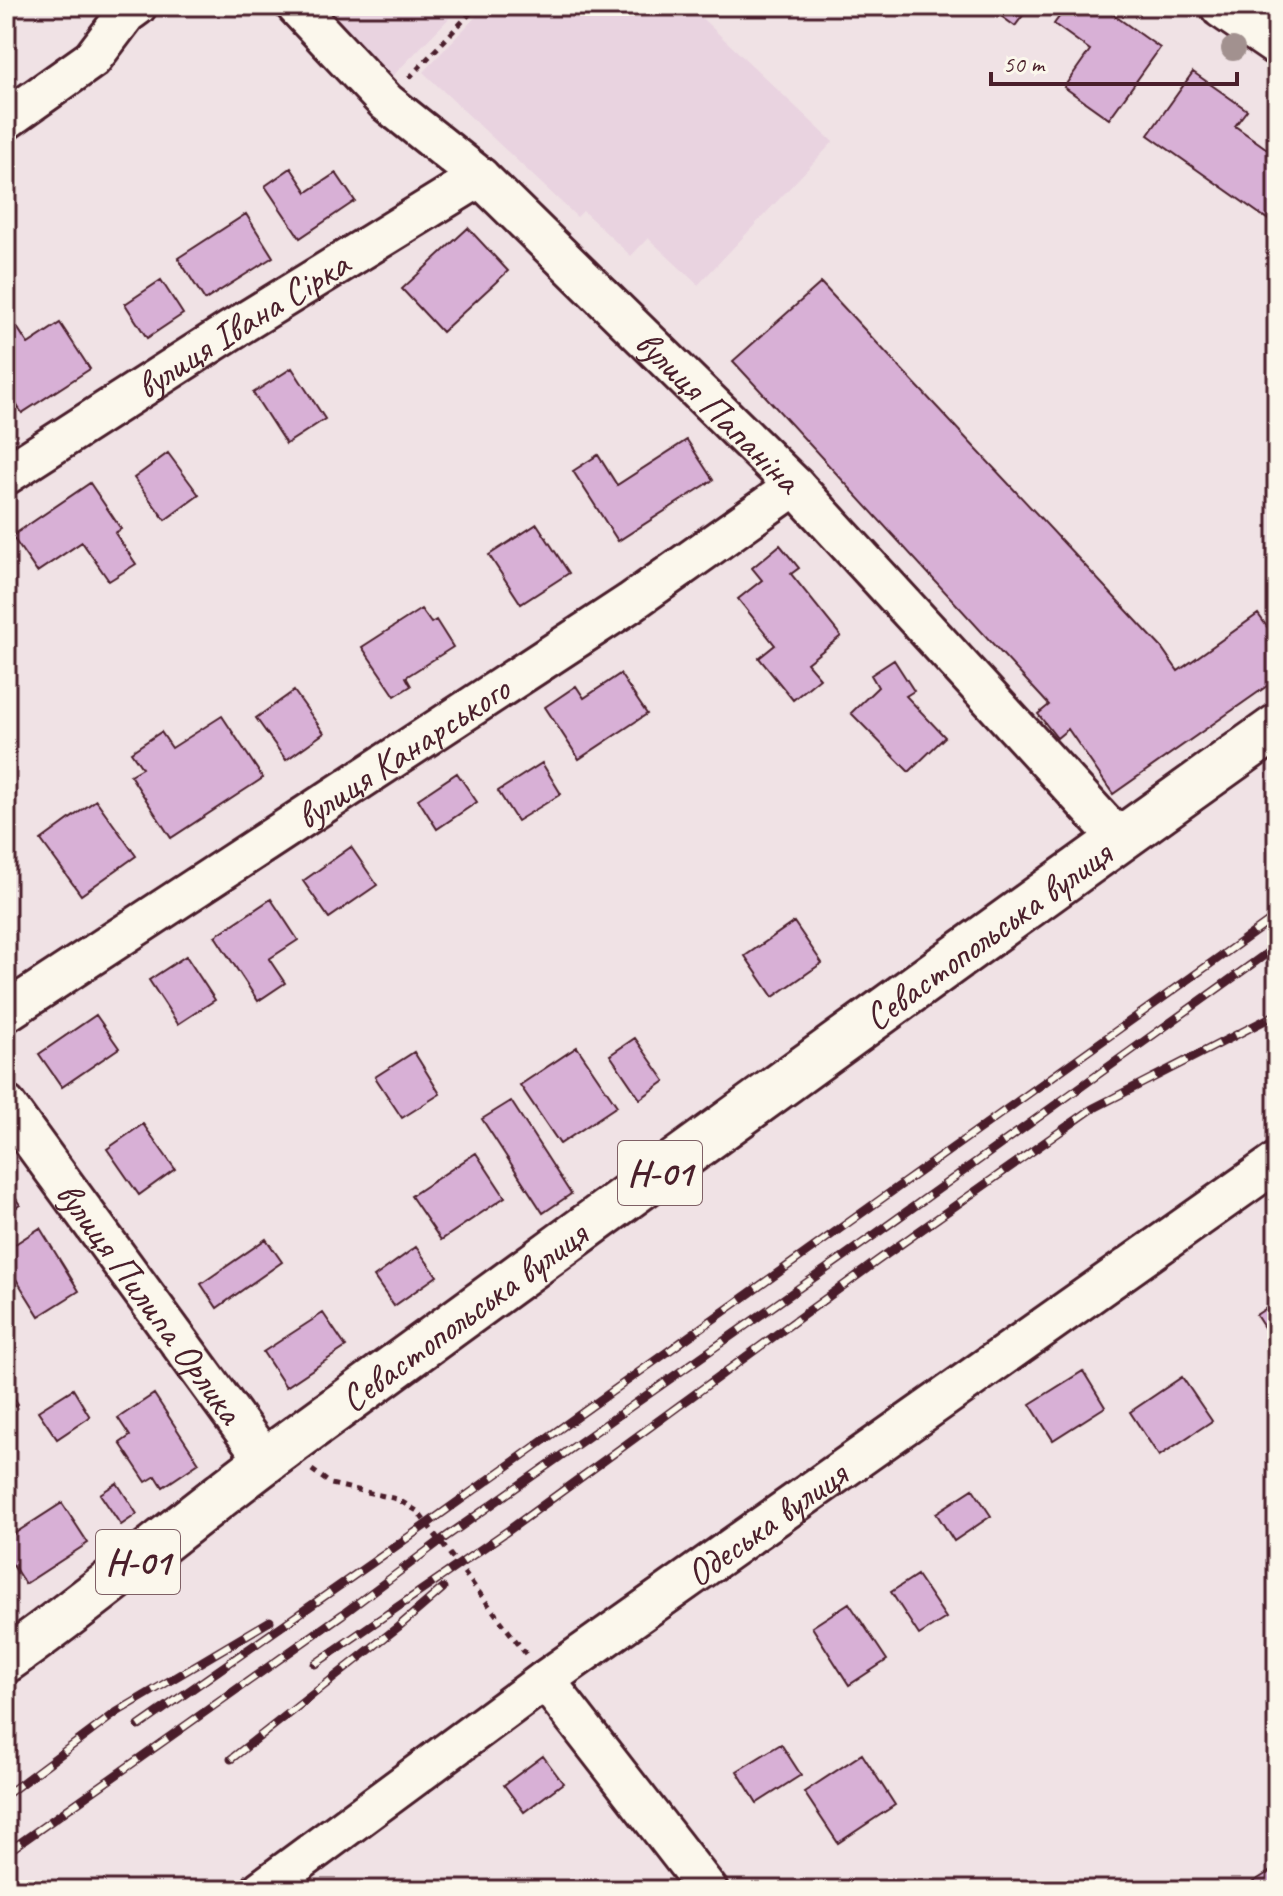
<svg xmlns="http://www.w3.org/2000/svg" width="1283" height="1896" font-family="Caveat,sans-serif">
<rect width="100%" height="100%" fill="#f0e2e5"/>
<filter id="ink" filterUnits="userSpaceOnUse"><feTurbulence type="fractalNoise" baseFrequency=".0125" numOctaves="2"/><feDisplacementMap in="SourceGraphic" scale="16" xChannelSelector="R" yChannelSelector="G"/><feConvolveMatrix kernelMatrix="1 2 1 2 8 2 1 2 1" color-interpolation-filters="sRGB"/></filter>
<g filter="url(#ink)">
<!-- built -->
<path fill="#e9d3e0" d="M308 6H461L381 88Z
M486 6H689L833 142 698 285 648 238 631 256 583 211 577 217 423 72Z"/>
<!-- building -->
<path fill="#d8b0d6" stroke="#4a1f2b" stroke-width="2" d="M987 6H1030L1015 26Z
M1067 6H1101L1160 48 1109 119 1064 87 1090 50 1054 24Z
M1193 72 1247 110 1235 126 1277 156V226L1148 135Z
M291 168 307 192 336 173 355 201 300 238 265 186Z
M246 214 273 257 205 300 178 258Z
M468 228 508 271 442 332 402 289Z
M161 280 183 314 147 338 125 304Z
M821 283 1161 647 1178 671 1258 614 1277 641V679L1113 794 1068 729 1057 738 1038 714 1049 705 733 361Z
M60 323 90 369 22 413 6 389V330L15 324 28 344Z
M292 368 325 419 286 444 253 393Z
M687 440 713 480 618 541 573 471 598 455 617 485Z
M168 453 199 495 165 520 134 478Z
M90 483 121 529 115 533 136 564 109 581 82 542 37 572 12 536Z
M537 524 569 573 521 604 489 555Z
M780 545 799 568 791 574 841 636 807 663 820 678 793 700 759 658 775 645 738 599 762 580 752 568Z
M421 609 431 623 436 620 453 647 406 677 411 686 395 696 362 647Z
M894 660 914 691 906 696 945 737 909 772 851 713 878 687 871 675Z
M620 674 647 714 579 759 545 707 576 686 584 698Z
M294 691 324 733 286 760 256 718Z
M222 716 263 778 171 838 130 775 142 768 131 752 161 732 172 748Z
M542 763 561 794 517 821 498 791Z
M457 773 477 802 437 829 418 799Z
M96 800 136 856 81 895 41 840Z
M351 847 377 885 329 918 303 881Z
M271 899 298 940 269 959 285 983 258 1001 215 936Z
M794 922 822 963 773 997 745 956Z
M186 956 215 1000 178 1024 149 980Z
M96 1015 119 1048 62 1087 39 1054Z
M635 1038 665 1081 640 1099 610 1055Z
M577 1047 617 1106 560 1144 520 1085Z
M414 1052 440 1094 402 1118 375 1077Z
M511 1101 571 1194 543 1213 482 1119Z
M143 1124 175 1169 139 1195 107 1149Z
M476 1153 505 1197 441 1240 411 1196Z
M6 1184 20 1205 6 1214Z
M40 1228 79 1291 39 1316 16 1279 6 1285V1250Z
M266 1239 282 1262 217 1308 201 1284Z
M416 1247 437 1276 394 1306 374 1277Z
M1277 1301V1346H1276L1256 1315Z
M323 1313 346 1347 286 1387 263 1352Z
M1083 1371 1105 1407 1053 1440 1030 1404Z
M1182 1377 1212 1421 1159 1456 1130 1412Z
M6 1386 18 1404 6 1412Z
M73 1389 90 1417 57 1439 38 1411Z
M154 1394 199 1463 163 1487 156 1476 146 1482 120 1443 130 1436 118 1418Z
M117 1483 137 1514 121 1525 100 1494Z
M973 1489 991 1516 954 1541 936 1513Z
M62 1503 88 1543 25 1584 6 1554V1539Z
M917 1575 946 1618 919 1635 891 1592Z
M849 1603 887 1660 849 1685 812 1627Z
M781 1744 801 1775 757 1803 737 1771Z
M862 1754 895 1805 838 1843 804 1792Z
M543 1756 563 1783 524 1812 504 1785Z
M1277 1867V1890H1258L1253 1882Z"/>
<g fill="none" stroke-linecap="round" stroke-linejoin="round">
<defs>
<g id="minor">
<path id="s1" d="M296 6 386 102 480 177 795 486 1119 839"/>
<path d="M6 120 92 59 126 14 137 6"/>
<path id="s2" d="M6 475 230 331 480 177"/>
<path id="s3" d="M6 1012 630 603 795 486"/>
<path id="s4" d="M6 1105 266 1461"/>
<path d="M545 1680 708 1890"/>
<path id="s5" d="M261 1890 545 1680 1277 1162"/>
</g>
<g id="major">
<path d="M1223 6 1277 43"/>
<path id="s6" d="M6 1660C102 1593 189 1517 283 1448 614 1207 943 965 1277 727"/>
</g>
</defs>
<!-- minor casing -->
<use href="#minor" stroke="#4a1f2b" stroke-width="44"/>
<!-- major casing -->
<use href="#major" stroke="#4a1f2b" stroke-width="50"/>
<!-- path -->
<path stroke="#4a1f2b" stroke-width="5" stroke-dasharray="6 6" stroke-linecap="butt" d="M409 78 477 6
M312 1470 331 1484 397 1499 417 1511 526 1654"/>
<!-- minor -->
<use href="#minor" stroke="#fbf7ec" stroke-width="38"/>
<!-- major -->
<use href="#major" stroke="#fbf7ec" stroke-width="44"/>
<defs>
<path id="rail" d="M315 1664 509 1530 877 1261 1092 1109 1277 1014
M139 1726 389 1551 1277 916
M231 1759 398 1627 443 1588
M6 1795 117 1712 270 1621
M6 1853 343 1614 440 1541 870 1238 1277 946"/>
</defs>
<!-- rail casing -->
<use href="#rail" stroke="#4a1f2b" stroke-width="9"/>
<!-- rail -->
<use href="#rail" stroke="#fbf7ec" stroke-width="6" stroke-dasharray="18" stroke-linecap="butt"/>
</g>
<!-- trees -->
<circle fill="#a2918f" cx="1233" cy="49" r="12"/>
</g>
<g text-anchor="middle" dominant-baseline="central" stroke-width="7" stroke-linejoin="round" paint-order="stroke">
<!-- shield labels -->
<g fill="#fbf7ec" stroke="#7f6065" stroke-width="2">
<rect x="618" y="1141" width="84" height="64" rx="6"/>
<rect x="96" y="1530" width="84" height="64" rx="6"/>
</g>
<g font-size="36" font-weight="bold" fill="#4a1f2b">
<text x="660" y="1173">Н-01</text>
<text x="138" y="1562">Н-01</text>
</g>
<!-- street labels -->
<g font-size="38" fill="#4a1f2b" stroke="#fbf7ec">
<text stroke="none"><textPath href="#s2" startOffset="280">вулиця Івана Сірка</textPath></text>
<text stroke="none"><textPath href="#s1" startOffset="586">вулиця Папаніна</textPath></text>
<text stroke="none"><textPath href="#s3" startOffset="474">вулиця Канарського</textPath></text>
<text stroke="none"><textPath href="#s6" startOffset="1220">Севастопольська вулиця</textPath></text>
<text stroke="none"><textPath href="#s4" startOffset="244">вулиця Пилипа Орлика</textPath></text>
<text stroke="none"><textPath href="#s6" startOffset="572">Севастопольська вулиця</textPath></text>
<text stroke="none"><textPath href="#s5" startOffset="624">Одеська вулиця</textPath></text>
</g>
</g>
<!-- margin -->
<rect width="1283" height="1896" fill="none" stroke="#fbf7ec" stroke-width="32"/>
<rect x="16" y="16" width="1251" height="1864" fill="none" stroke="#4a1f2b" stroke-width="3" filter="url(#ink)"/>
<!-- scale -->
<path d="M991 72v12h246v-12" fill="none" stroke="#4a1f2b" stroke-width="4"/>
<text x="1003" y="72" font-size="24" fill="#4a1f2b" stroke="#fbf7ec" stroke-width="6" paint-order="stroke">50 m</text>
</svg>
